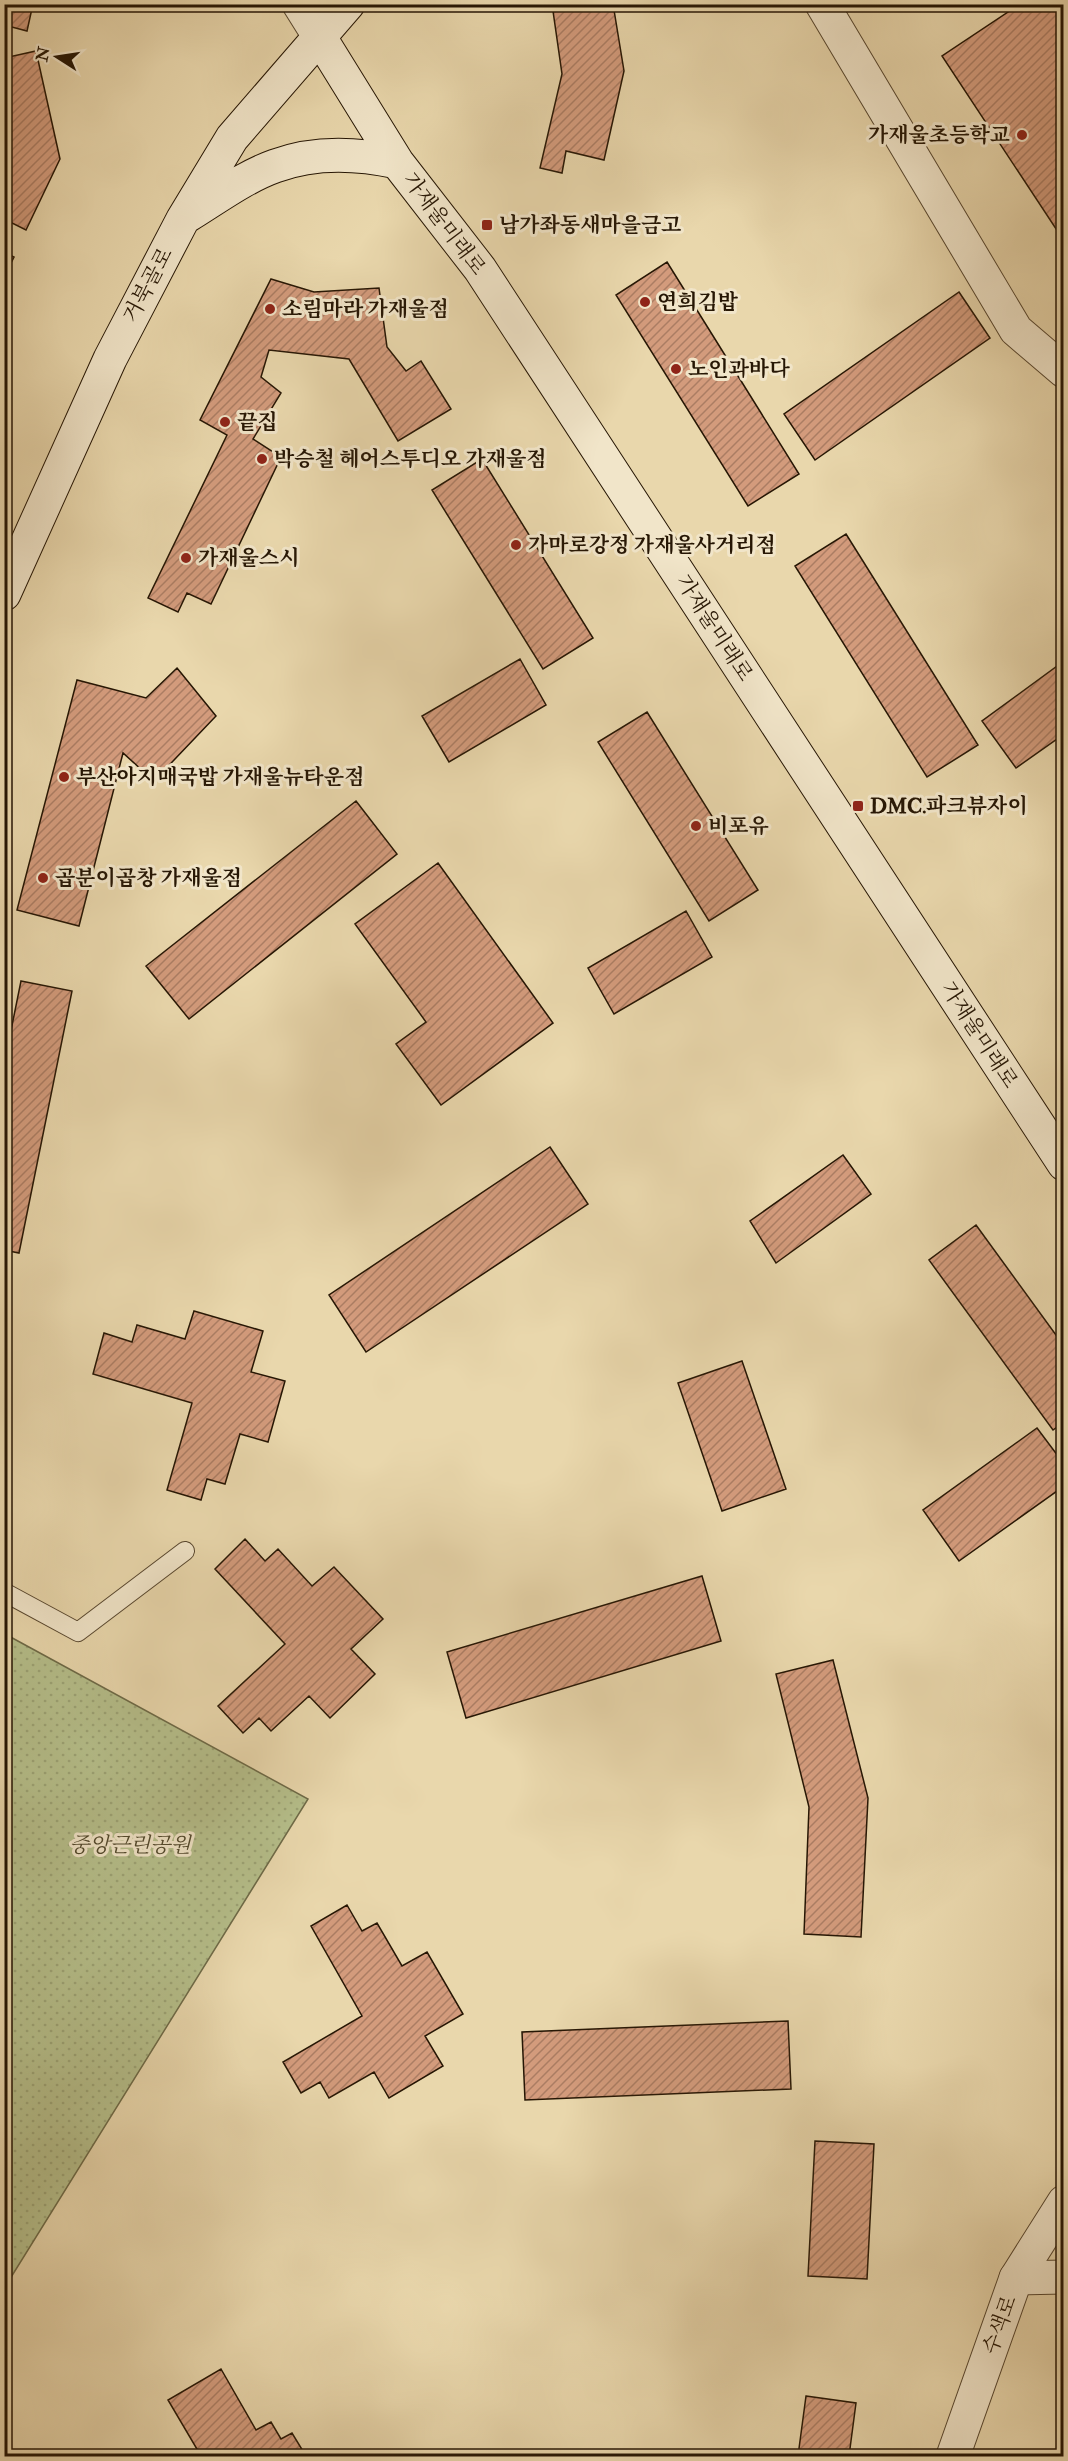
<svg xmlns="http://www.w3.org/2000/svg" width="1068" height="2461" font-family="'IM FELL Double Pica','Noto Serif KR',serif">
<defs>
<pattern id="grass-dots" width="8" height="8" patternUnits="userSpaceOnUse" patternTransform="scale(1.5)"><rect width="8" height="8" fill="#b5be8a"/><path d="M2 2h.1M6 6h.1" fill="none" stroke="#9ca375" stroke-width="1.8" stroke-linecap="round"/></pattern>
<pattern id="building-hatch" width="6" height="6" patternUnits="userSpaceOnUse" patternTransform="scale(1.5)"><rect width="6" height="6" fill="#d39b7c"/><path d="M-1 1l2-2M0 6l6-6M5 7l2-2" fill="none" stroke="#ab7d63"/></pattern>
</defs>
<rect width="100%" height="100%" fill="#e9d7ac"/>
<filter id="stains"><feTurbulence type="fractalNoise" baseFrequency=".00333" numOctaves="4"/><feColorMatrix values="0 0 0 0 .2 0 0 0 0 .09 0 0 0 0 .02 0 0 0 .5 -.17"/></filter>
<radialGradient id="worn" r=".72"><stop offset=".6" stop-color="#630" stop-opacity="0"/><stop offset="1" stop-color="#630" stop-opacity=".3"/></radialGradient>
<!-- grass -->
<path fill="url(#grass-dots)" stroke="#6e6a47" stroke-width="1.5" d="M5 1634 308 1799 5 2287Z"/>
<!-- building -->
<path fill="url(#building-hatch)" stroke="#261604" stroke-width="1.5" d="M4 4H33L27 31 4 25Z
M552 4H613L624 71 604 160 566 151 562 173 540 168 562 74Z
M1020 4H1064V241L942 56Z
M36 51 60 159 26 230 4 219V58Z
M4 252 14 257 4 277Z
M667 262 799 474 748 506 616 295Z
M271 279 314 292 379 288 387 347 406 371 421 361 451 409 398 441 349 359 269 350 261 377 281 393 253 439 281 457 211 604 187 593 178 612 148 598 227 435 200 420Z
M959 292 990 338 815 460 784 414Z
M482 459 593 638 543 669 432 490Z
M846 534 978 745 927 777 795 566Z
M520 659 546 705 449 762 422 716Z
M1064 661V734L1016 768 982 721Z
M177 668 216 716 154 781 123 753 79 926 17 910 77 680 146 698Z
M647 712 758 890 709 921 598 742Z
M356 801 397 854 189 1019 146 966Z
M438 863 553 1023 441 1105 396 1044 426 1022 355 924Z
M686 911 712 957 614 1014 588 968Z
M21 981 72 991 19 1253 4 1250V1065Z
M550 1147 588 1204 366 1352 329 1295Z
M843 1155 871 1194 776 1263 750 1221Z
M976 1225 1064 1346V1422L1053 1430 929 1260Z
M194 1311 263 1331 251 1372 285 1381 268 1442 240 1434 225 1484 207 1479 201 1500 167 1490 192 1403 93 1374 104 1333 132 1342 137 1325 185 1339Z
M742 1361 786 1489 722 1511 678 1383Z
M1037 1428 1064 1464V1486L959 1561 923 1510Z
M245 1539 265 1561 278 1549 312 1586 334 1567 383 1619 351 1649 375 1674 330 1718 309 1696 271 1731 259 1718 243 1733 218 1706 285 1644 215 1569Z
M702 1576 721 1641 466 1718 447 1652Z
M833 1660 868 1798 861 1937 804 1934 809 1807 776 1674Z
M347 1905 362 1931 377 1923 402 1966 427 1952 463 2014 425 2036 443 2066 389 2098 374 2072 329 2098 320 2082 301 2093 283 2062 362 2016 311 1926Z
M788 2021 791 2089 525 2100 522 2032Z
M815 2141 874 2144 867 2279 808 2276Z
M221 2369 256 2430 271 2422 281 2439 292 2433 306 2456H201L168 2400Z
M806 2396 856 2403 849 2456H798Z"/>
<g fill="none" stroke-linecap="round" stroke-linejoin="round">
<defs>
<path id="service" d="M4 1592 78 1632 185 1551"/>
<path id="minor" d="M822 4 1016 330 1064 371
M1016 2278 1064 2277"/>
<path id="tertiary" d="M299 4 319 36
M953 2456 1016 2278 1064 2202"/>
<path id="secondary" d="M319 36 397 162 480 269 1064 1164
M187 216C215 199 244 177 275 166 315 151 356 153 397 162
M4 594 110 359 183 219 232 138 348 4"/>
</defs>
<!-- service casing -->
<use href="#service" stroke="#57462e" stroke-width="20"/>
<!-- minor casing -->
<use href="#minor" stroke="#57462e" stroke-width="35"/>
<!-- tertiary casing -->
<use href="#tertiary" stroke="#57462e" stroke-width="35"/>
<!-- secondary casing -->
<use href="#secondary" stroke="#261604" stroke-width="35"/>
<!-- service -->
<use href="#service" stroke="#f1e5c9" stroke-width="18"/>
<!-- minor -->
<use href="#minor" stroke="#f1e5c9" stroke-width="33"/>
<!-- tertiary -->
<use href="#tertiary" stroke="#f1e5c9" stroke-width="33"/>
<!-- secondary -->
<use href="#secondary" stroke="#f1e5c9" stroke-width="33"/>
</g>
<!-- markers -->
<g fill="#8f2418" stroke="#f1e5c9" stroke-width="2">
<circle cx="1022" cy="135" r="6"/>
<rect x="481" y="219" width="12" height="12" rx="3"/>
<circle cx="645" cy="302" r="6"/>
<circle cx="270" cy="309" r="6"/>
<circle cx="676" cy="369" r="6"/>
<circle cx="225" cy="422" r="6"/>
<circle cx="262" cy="459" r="6"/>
<circle cx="516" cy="545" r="6"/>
<circle cx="186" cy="558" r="6"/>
<circle cx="64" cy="777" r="6"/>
<rect x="852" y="800" width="12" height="12" rx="3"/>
<circle cx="696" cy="826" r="6"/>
<circle cx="43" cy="878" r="6"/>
</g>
<g text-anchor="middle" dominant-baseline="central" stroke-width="6" stroke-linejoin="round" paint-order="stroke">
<!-- poi labels -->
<g font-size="21" font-weight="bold" fill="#261604" stroke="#f1e5c9" text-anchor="start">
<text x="1010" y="135" text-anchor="end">가재울초등학교</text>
<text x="499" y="225">남가좌동새마을금고</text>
<text x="657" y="302">연희김밥</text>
<text x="282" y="309">소림마라 가재울점</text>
<text x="688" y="369">노인과바다</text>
<text x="237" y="422">끝집</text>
<text x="274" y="459">박승철 헤어스투디오 가재울점</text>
<text x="528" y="545">가마로강정 가재울사거리점</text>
<text x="198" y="558">가재울스시</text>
<text x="76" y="777">부산아지매국밥 가재울뉴타운점</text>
<text x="870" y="806">DMC.파크뷰자이</text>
<text x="708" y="826">비포유</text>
<text x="55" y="878">곱분이곱창 가재울점</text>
</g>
<!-- street labels -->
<g font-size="21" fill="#261604" stroke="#f1e5c9">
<text transform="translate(444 224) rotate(53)">가재울미래로</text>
<text transform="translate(148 285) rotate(-62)">거북골로</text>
<text transform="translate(714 628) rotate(57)">가재울미래로</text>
<text transform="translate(979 1035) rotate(57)">가재울미래로</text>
<text transform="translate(1000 2325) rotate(-70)">수색로</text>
</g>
<!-- park labels -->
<g font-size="21" font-style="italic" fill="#51482c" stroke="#f1e5c9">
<text x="130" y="1845">중앙근린공원</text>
</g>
</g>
<!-- margin -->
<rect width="1068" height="2461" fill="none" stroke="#e9d7ac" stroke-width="24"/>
<rect x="6" y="6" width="1056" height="2449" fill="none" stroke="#261604" stroke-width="3"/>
<rect x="12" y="12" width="1044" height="2437" fill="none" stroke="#261604" stroke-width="1.5"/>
<!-- north arrow -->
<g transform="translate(57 57) rotate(282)" stroke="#f1e5c9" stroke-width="4.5" paint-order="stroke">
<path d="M0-4.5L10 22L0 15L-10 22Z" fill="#261604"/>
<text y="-9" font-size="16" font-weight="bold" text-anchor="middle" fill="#261604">N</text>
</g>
<rect width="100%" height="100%" filter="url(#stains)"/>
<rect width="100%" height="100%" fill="url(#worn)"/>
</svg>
